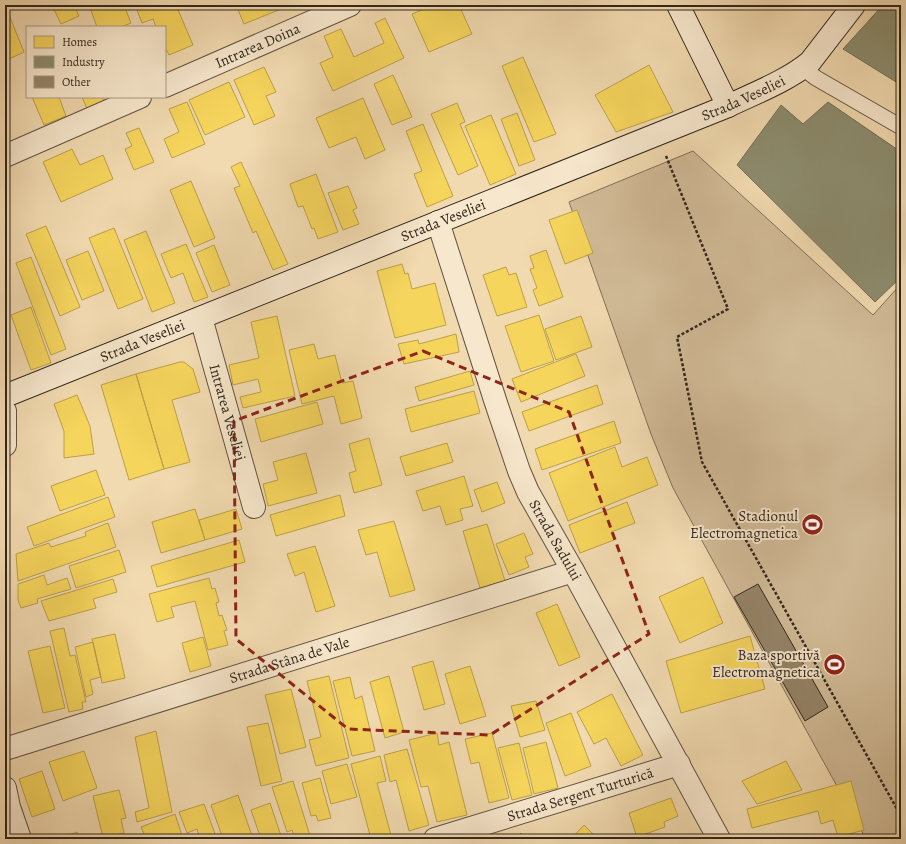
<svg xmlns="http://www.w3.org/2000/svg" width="906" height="844" font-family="Alegreya,serif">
<rect width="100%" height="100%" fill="#f2dab0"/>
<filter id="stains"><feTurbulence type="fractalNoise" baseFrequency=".005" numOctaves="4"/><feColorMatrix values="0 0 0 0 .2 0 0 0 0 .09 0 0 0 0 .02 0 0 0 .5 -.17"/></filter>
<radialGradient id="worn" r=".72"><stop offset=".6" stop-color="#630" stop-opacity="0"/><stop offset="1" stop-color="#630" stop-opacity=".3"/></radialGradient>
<!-- green -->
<path fill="#d1bb97" stroke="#81705a" d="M693 151 873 315 899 286 901 287V839H866L673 488 651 434 569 202Z"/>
<!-- homes -->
<path fill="#f6d55c" stroke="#bba049" d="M5 5 24 52 5 61Z
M52 5H74L79 16 61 24Z
M89 5H124L131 23 121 27H97Z
M135 5H176L193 45 169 55 165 47V27H156L153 19 142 23Z
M236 5H291L244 24Z
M434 5H459L472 34 429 52 412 14Z
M385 18 404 58 333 91 320 63 333 57 324 36 341 29 354 57 384 43 375 23Z
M523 57 556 134 534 142 502 66Z
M649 65 673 112 616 132 595 95Z
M264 67 276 92 266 96 275 116 254 125 234 80Z
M393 75 412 117 392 125 374 84Z
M229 82 245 117 205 135 189 100Z
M32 97H59L66 116 44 125Z
M82 97H102L105 103 88 111Z
M363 98 385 150 365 159 356 137 329 148 316 118Z
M187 102 205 144 172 158 164 139 179 132 169 109Z
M457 103 465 122 460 124 478 166 458 175 431 114Z
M517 113 535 160 519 166 501 119Z
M491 115 516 174 490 185 465 126Z
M423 124 453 196 427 207 414 174 422 171 406 131Z
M139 128 154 162 134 170 125 149 132 146 126 133Z
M72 149 80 165 103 155 113 179 61 202 43 162Z
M241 162 288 264 273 270 256 231 253 233 234 188 240 186 231 167Z
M316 174 338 232 318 239 314 228 312 229 303 206 298 207 290 184Z
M191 181 215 238 194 247 170 190Z
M348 186 357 208 353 210 359 224 343 230 328 193Z
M577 210 593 253 565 264 549 220Z
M46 226 80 307 60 316 26 234Z
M114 228 143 299 118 309 89 238Z
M146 231 175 303 152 312 124 240Z
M186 244 208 297 194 302 183 273 171 278 161 254Z
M214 245 230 285 212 292 196 253Z
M546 250 563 297 539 306 533 290 537 288 530 269 534 268 530 256Z
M88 251 104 291 82 300 66 260Z
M31 257 66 349 51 355 16 263Z
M402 264 405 274 408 273 412 289 435 283 446 325 395 338 377 271Z
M506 267 509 275 516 273 527 307 497 316 483 275Z
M31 307 51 363 31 370 11 315Z
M539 315 554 361 521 372 505 326Z
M277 316 295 396 243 408 240 397 261 392 258 379 233 385 229 365 259 358 251 322Z
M581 316 592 347 556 360 545 329Z
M456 334 459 352 404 364 398 344 418 340 419 344Z
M314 344 318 359 335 355 342 383 353 381 362 418 341 424 334 396 302 404 289 350Z
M576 354 585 376 521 402 512 379Z
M180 362H184L193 369 200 392 172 400 190 462 164 469 136 374Z
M470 371 474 385 419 401 415 387Z
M136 374 164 469 129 480 101 385Z
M597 385 603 404 529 431 522 412Z
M474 391 480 413 411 432 405 409Z
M77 395 90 426 94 454 64 458V431L54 404Z
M317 402 323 424 261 442 255 419Z
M614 421 621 443 542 470 535 449Z
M369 438 382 485 354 493 349 473 356 471 349 444Z
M447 443 453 462 406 476 400 457Z
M615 447 622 467 647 457 658 485 568 521 549 473Z
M306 453 317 493 268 506 263 484 278 480 273 462Z
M96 470 105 495 60 511 51 486Z
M464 476 473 506 460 509 463 520 446 525 440 506 423 511 416 491Z
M497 482 505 503 482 512 474 490Z
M340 495 345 516 276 536 270 515Z
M108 497 115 517 34 546 27 527Z
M627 502 635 523 611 532 614 540 580 553 569 525Z
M195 509 205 540 161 553 152 522Z
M236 509 242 529 205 540 199 520Z
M394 521 415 590 390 597 377 552 366 555 358 530Z
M108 523 116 547 18 581 16 554 49 543 51 547 86 536 85 532Z
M487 524 505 581 480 588 463 531Z
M524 533 533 554 525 557 529 567 509 575 496 544Z
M239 540 245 562 157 587 151 566Z
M315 546 335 606 316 612 304 572 295 576 287 554Z
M119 550 126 572 76 588 69 566Z
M44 575 47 585 67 578 71 589 37 599 38 603 21 608 18 600V584Z
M703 577 723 623 680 643 659 597Z
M209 578 212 589 215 588 219 602 216 603 219 616 222 615 227 630 224 631 228 645 208 650 195 601 171 607 174 617 157 622 149 594Z
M113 579 117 592 93 599 96 608 49 621 41 601Z
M557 604 580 657 559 666 536 613Z
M64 628 70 656 75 655 86 702H82L83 709 69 712 50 631Z
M115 634 125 678 102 683 92 639Z
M750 636 765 689 681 713 666 661Z
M203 637 211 666 190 672 182 643Z
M93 642 101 677 90 680 93 694 86 697 75 647Z
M50 646 65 708 43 713 28 651Z
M433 661 445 704 424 710 412 667Z
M470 666 486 716 460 724 445 674Z
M329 676 349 758 316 766 309 740 321 737 307 681Z
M389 676 404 732 385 738 370 682Z
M350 677 355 699 362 696 375 751 352 756 333 681Z
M291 689 306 747 280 754 265 695Z
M612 694 643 755 621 766 606 738 594 744 577 712Z
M536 701 545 730 520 737 511 706Z
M571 713 591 766 565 776 546 723Z
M268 723 282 781 261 786 247 727Z
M156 731 172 812 137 822 135 812 149 808 135 737Z
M437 733 439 745 449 742 467 815 437 822 428 786 421 787 409 740Z
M492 733 509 798 489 803 479 762 471 764 465 739Z
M546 742 558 788 534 794 523 748Z
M519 743 532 795 512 800 498 748Z
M407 749 429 825 409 831 396 780 390 782 384 755Z
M84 751 97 788 63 801 49 762Z
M380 756 386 781 377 783 392 839H371L351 764Z
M786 761 802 790 757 804 742 781Z
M347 764 357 797 331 804 322 771Z
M42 771 55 809 32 817 19 779Z
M320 778 331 818 318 821 316 815 311 816 302 783Z
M293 781 311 839H295L292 830 287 832 272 787Z
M851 781 864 830 838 837 833 820 821 824 818 811 752 828 747 809Z
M119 790 126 818 121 819 124 833 103 838 93 796Z
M238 795 253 839H223L211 805Z
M671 798 678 816 664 822 665 827 637 837 629 813Z
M270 803 282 839H261L251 810Z
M204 804 217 839H200L197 829 187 833 179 812Z
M175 814 182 836 175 839H146L141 827Z
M584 825 598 839H571Z
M77 832 79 839H58Z
M521 833 527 839H515Z"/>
<!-- industry -->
<path fill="#8c8c6e" stroke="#716d56" d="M883 5H901V85L843 49Z
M828 102 901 152V277L875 302 737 165 781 105 803 124Z"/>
<!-- building -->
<path fill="#958469" stroke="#31261d" d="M758 584 828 707 805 721 734 597Z"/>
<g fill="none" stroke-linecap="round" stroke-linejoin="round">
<defs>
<path id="lane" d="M803 68 816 78 901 127"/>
<g id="street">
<path id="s1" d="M165 86 350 5"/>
<path d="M5 156 140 97"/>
<path id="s2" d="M438 222 496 403 519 471 528 492 573 571 719 839"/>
<path id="s3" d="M201 318 254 507"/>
<path d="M5 411V445"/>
<path id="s4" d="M5 749 573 571"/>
<path d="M5 788 9 807 20 839"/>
<path id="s5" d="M435 839 679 764"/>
</g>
<g id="secondary">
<path d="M678 5 728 106"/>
<path id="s6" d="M5 396 728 106C755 93 787 81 810 62L854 5"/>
</g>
</defs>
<!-- lane casing -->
<use href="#lane" stroke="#615342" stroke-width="17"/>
<!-- street casing -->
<use href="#street" stroke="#615342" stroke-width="24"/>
<!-- secondary casing -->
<use href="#secondary" stroke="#31261d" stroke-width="24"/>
<!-- path -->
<path stroke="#31261d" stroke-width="2.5" stroke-dasharray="3 2" stroke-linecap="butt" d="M666 156 728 309 677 337 702 462 897 809"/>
<!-- lane -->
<use href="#lane" stroke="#f7e7cc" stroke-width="15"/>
<!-- street -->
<use href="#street" stroke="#f7e7cc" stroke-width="22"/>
<!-- secondary -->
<use href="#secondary" stroke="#f7e7cc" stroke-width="22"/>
</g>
<!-- marked area -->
<path fill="none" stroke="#8f2418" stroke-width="3" stroke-dasharray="8 5" stroke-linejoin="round" d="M423 351 569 412 649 634 490 735 348 729 236 639 234 421Z"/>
<!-- icons -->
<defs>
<symbol id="stadium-disc" viewBox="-11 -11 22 22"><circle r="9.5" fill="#8f2418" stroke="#f7e7cc"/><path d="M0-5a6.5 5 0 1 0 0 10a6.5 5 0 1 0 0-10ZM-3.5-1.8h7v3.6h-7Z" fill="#fff"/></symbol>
</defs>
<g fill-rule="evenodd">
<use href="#stadium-disc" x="800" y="512" width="25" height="25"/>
<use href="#stadium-disc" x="822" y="652" width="25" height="25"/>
</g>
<g text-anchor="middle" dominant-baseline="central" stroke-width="4" stroke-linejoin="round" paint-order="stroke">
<!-- street labels -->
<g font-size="15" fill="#31261d" stroke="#f7e7cc">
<text stroke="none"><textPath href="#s1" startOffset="101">Intrarea Doina</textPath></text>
<text stroke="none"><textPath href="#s6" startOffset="796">Strada Veseliei</textPath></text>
<text stroke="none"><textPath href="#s6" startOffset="472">Strada Veseliei</textPath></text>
<text stroke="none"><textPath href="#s6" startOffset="148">Strada Veseliei</textPath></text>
<text stroke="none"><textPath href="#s3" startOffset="98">Intrarea Veseliei</textPath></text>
<text stroke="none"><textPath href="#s2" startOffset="340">Strada Sadului</textPath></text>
<text stroke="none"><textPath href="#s4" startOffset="298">Strada Stâna de Vale</textPath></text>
<text stroke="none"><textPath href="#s5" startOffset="152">Strada Sergent Turturică</textPath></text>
</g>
<!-- poi labels -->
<g font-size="15" fill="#31261d" stroke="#f7e7cc" text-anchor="end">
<text x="798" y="516">Stadionul<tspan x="798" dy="17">Electromagnetica</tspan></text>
<text x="820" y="655">Baza sportivă<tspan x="820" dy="17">Electromagnetica</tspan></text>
</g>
</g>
<!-- margin -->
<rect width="906" height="844" fill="none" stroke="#f2dab0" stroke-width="20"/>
<rect x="6" y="6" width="894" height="832" fill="none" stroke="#31261d" stroke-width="2"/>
<rect x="10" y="10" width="886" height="824" fill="none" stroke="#31261d"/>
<!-- legend -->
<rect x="26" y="26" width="140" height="72" fill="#f7e7cc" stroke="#a89a86"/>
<rect x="34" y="36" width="20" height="12" fill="#f6d55c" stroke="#a89a86"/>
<text x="62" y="46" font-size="12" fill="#31261d">Homes</text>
<rect x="34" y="56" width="20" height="12" fill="#8c8c6e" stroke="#a89a86"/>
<text x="62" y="66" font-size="12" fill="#31261d">Industry</text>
<rect x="34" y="76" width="20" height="12" fill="#958469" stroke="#a89a86"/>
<text x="62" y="86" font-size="12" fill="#31261d">Other</text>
<rect width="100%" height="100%" filter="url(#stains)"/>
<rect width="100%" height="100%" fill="url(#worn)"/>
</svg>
